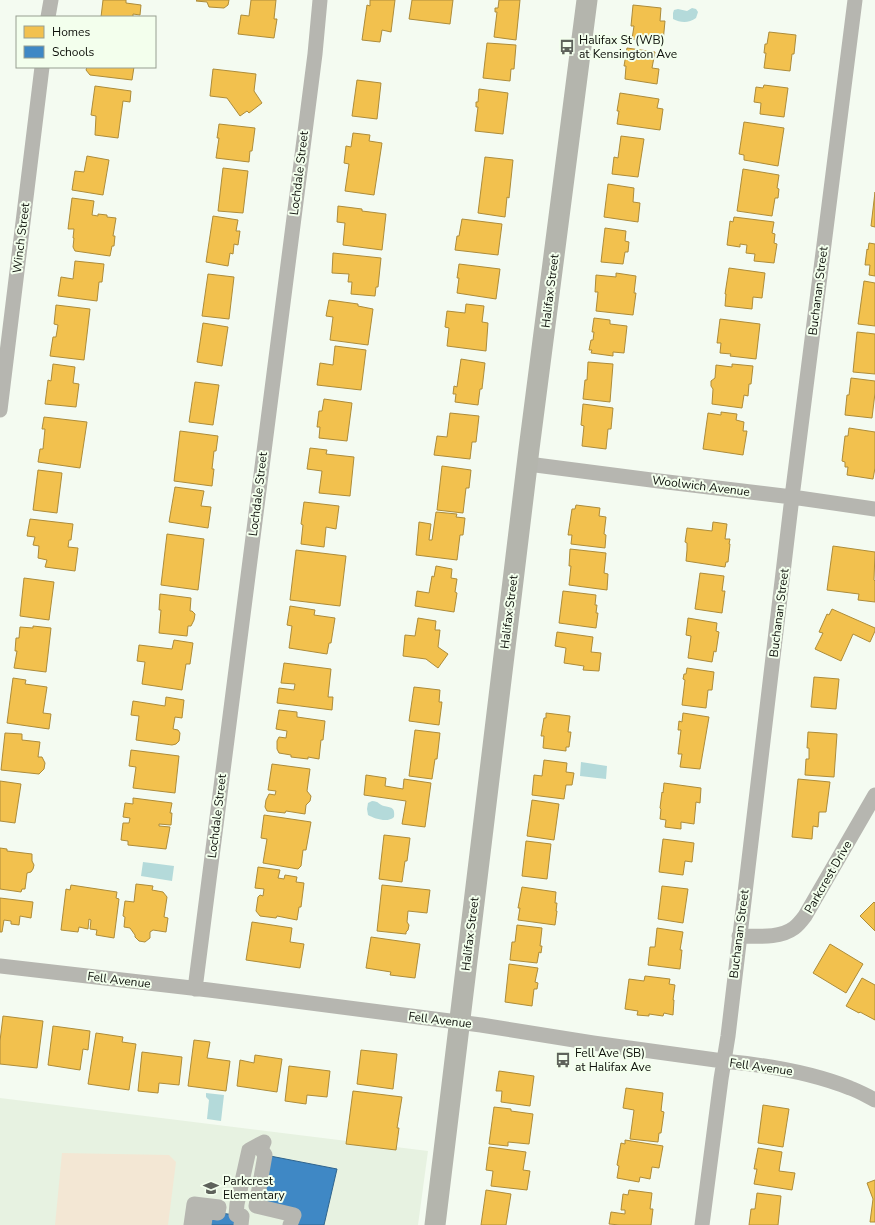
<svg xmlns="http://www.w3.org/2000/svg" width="875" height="1225" font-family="'Nunito Sans',sans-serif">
<rect width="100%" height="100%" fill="#f4fbf1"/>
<!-- built -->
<path fill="#e7f2e1" d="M0 1098 428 1151 418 1225H0Z"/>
<!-- green -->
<path fill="#f3e7d4" d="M62 1153 169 1155 176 1162 168 1225H55Z"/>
<!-- water -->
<path fill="#b4dada" d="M692 8 696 9 698 12 696 18C689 23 681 23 673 19V13L674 10 678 9 687 11Z
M581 762 607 766 606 779 580 776Z
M372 801C379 801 379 805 384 806 392 808 395 807 394 817 388 823 375 819 368 815L367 809 368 803Z
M143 862 174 866 172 881 141 876Z
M206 1093 224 1095 221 1121 207 1119 209 1100 206 1097Z"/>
<!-- homes -->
<path fill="#f2c14e" stroke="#ad8c3a" d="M103 0H126V3L141 5 140 15 133 14V17H101Z
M197 0H229L228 5 224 8 209 7 207 2 196 1Z
M251 0H276L274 19H277L274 38 238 34 241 15 249 16Z
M370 0H395L391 32 382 30 380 42 362 40 367 5 370 6Z
M412 0H453L450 24 409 19Z
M499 0H520L516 40 494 37 497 12H495V8H498Z
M633 5 661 8 660 21H665L663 42 632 39 634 26H631Z
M769 32 796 35 794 54H792L790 71 764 68 766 53H764L765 44H767Z
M487 43 516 45 514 69H511L510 81 483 78Z
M627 48 655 52 652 68 659 69 657 84 625 79 626 66H624Z
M87 67H134L132 80 90 75 86 70Z
M213 69 256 74 254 91 262 103 249 113 247 111 240 116 227 98 210 96Z
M357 80 381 83 377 119 352 116Z
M764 85 788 88 784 117 760 114 761 103 754 102 756 87 763 88Z
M95 86 131 91 130 102 123 101 118 138 95 135 96 116 91 115Z
M479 89 508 93 503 134 475 131 478 107H476V102H478Z
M620 93 659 99 657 108 663 109 660 130 617 124 619 111H617Z
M744 122 784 128 778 166 744 160V155L739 154Z
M219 124 255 128 252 151H250L249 162 216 158 219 138H217Z
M353 133 370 135 369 141 382 143 374 195 345 191 349 164 344 163 346 146 351 147Z
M621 136 644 139 638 177 612 174 614 157 618 158Z
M87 156 109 160 103 195 72 190 75 171 84 172Z
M485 157 513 160 509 198 507 197 505 217 478 213Z
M223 168 248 171 243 213 218 211Z
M743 169 779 175 777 188 779 189 778 198H775L772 216 737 211Z
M608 184 634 188 633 202 640 203 638 222 604 217Z
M875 192V227L871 226Z
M72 198 94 201 92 215 98 216V214L107 215V217L116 218 113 236H115L114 246H112L110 256 75 251 73 247 74 238H73L74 229H68Z
M338 206 362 209V211L386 214 382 250 343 245 345 223 337 222Z
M213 216 238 220 236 231H240L238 245 234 244 233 254 230 253 228 266 206 262Z
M734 217 774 222 772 233 775 234 774 243 777 244 774 263 754 261 755 254 746 253 747 245 740 244V247L727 245 730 221 733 222Z
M462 219 502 224 498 255 455 250 457 236H459Z
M605 228 626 231 625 241 629 242 628 252H625L623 264 601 262Z
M869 243 875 244V276L869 275 870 265H865L867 249 868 250Z
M333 253 381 258 378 287H376L375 296 351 294 352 282H348L349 274 332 273Z
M75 261 104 264 102 282H99L97 301 58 296 61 277 73 279Z
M459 264 500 269 496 299 457 293 459 278H457Z
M729 268 765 273 762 298 753 297 752 309 725 306 726 294H725Z
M616 273 636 276 634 293H636L633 315 596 311 598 292H595L596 275 616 277Z
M208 274 234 277 229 319 202 316Z
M864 281 875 283V326L858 324Z
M329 300 358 304V306L373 309 368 345 330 340 333 317 326 316Z
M466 304 484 306 482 322 488 323 486 351 447 346 449 328 445 327 447 311 465 313Z
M56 305 90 309 84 360 50 356 53 337H56L58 325 54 324Z
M594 318 610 320V324L627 326 624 353 613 352V356L591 353 592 350H589L591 340H593L594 332H592Z
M720 319 760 324 756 359 730 356 731 354 720 353 721 343H717Z
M203 323 228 327 222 366 197 362Z
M857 332 875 334V374L853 372Z
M335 346 366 350 361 390 317 385 320 363 333 365Z
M461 359 485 363 482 389H480L478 405 455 402 456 394H453L454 386 457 387Z
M588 362 613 364 610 402 583 399 585 380H587Z
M53 364 75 367 73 383 79 384 76 407 45 404 48 380 51 381Z
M732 364 753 366 751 384H749L748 396 744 395 742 408 712 404 713 389 711 386V381L715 378 716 365 732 367Z
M851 378 875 381V393L872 418 845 415 847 395H849Z
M195 382 219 385 213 425 189 422Z
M324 399 352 403 347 441 319 438 320 427H317L319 411H322Z
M583 404 613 408 611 429H608L606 449 582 446 584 426 581 425Z
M721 412 737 414 736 420 744 422 743 431H747L743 455 703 449 708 413 721 415Z
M450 413 479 416 476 442H472L470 459 434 455 437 436 447 437Z
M44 417 87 422 80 468 38 462 40 449H43L45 429H42Z
M849 428 875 432V468L873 479 847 475 848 467H845V462L842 461 845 436H848Z
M180 431 218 436 216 451H214L212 469H214L212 486 174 481Z
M310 448 327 450 326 454 354 457 350 496 319 493 322 471 307 469Z
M442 466 471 470 469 488H466L463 513 437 510Z
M38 470 62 473 57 513 33 510Z
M175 487 204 491 201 506 211 507 208 528 169 522Z
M304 502 339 506 336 529 326 527 324 547 301 544 303 525 301 524Z
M576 505 600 508 599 516 606 517 604 534 606 535 605 548 571 544 572 535H568L572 509H575Z
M436 512 457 514 456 517 465 518 463 535H460L457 560 416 555 419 522 431 524 429 540H432Z
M30 519 73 524 71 540H69L68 547 78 548 75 571 45 567 47 560 38 558 39 546 33 545 35 537 27 536Z
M713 522 727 524 725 539H730L729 544H730L728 562H726L725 567 686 561 687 550V543L685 542 687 528 712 531Z
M167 534 204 539 198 590 161 585Z
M833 546 875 552 874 580 875 581V602L858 600 859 594 827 590Z
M570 549 606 553 604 573 608 574 607 590 569 585 571 566H569Z
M296 550 346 556 340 606 290 600Z
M436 566 452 569 451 578 457 579 455 592 457 593 454 612 415 606 417 591 429 593 432 576 434 577Z
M700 573 724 576 722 591H725L722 613 695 609Z
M24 578 54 582 49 620 20 616Z
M563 591 596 595 595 605H597L596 613H598L596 628 559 623Z
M160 594 191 598 190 611H192L195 614 194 620 191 626H188L187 636 159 633 161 610H159Z
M290 606 315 610 314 615 335 618 331 643H329L327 654 289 648 292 626 287 625Z
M832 609 875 628V631L870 642 853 634 841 661 815 649 823 633 819 632 827 614 829 615Z
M418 618 436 621 435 630H440L438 647 448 654 438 668 426 659 403 656 405 635 415 636Z
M688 618 717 623 716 631 719 632 716 652 714 651 712 662 688 658 691 636 686 635Z
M33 626 51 628 46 672 14 668 17 651H15L16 638H19L20 627 33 628Z
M557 632 593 637 591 652 601 653 599 671 583 670 584 666 564 663 566 648 555 646Z
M174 640 193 643 190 664H186L182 690 142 684 145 662 137 661 139 645 172 649Z
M284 663 331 669 328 697H333L332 710 277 703 279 688 294 690 295 684 281 683Z
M687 668 714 672 712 690H708L706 708 682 705 685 680 683 679 684 674H686Z
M814 677 839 679 836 709 811 707Z
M13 678 26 680 25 684 47 687 43 713 51 714 49 729 7 723Z
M414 687 440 690 439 702H442L439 725 409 721Z
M166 697 184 700 182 718 175 717 173 729 178 730 180 733 179 741 176 744 172 745 136 740 139 716 131 715 133 701 165 706Z
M279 710 297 712V717L325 721 323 740H321L319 759 308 757V759L291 757V755L279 753 277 749V741L279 737 286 738 287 731 276 729Z
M546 713 570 716 568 732H571L569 747H566V751L543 748 544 736H541L544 718H546Z
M683 713 709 717 700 769 680 767 682 754H678L681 730H678L679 721 682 722Z
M415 730 440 733 437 759H435L432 779 409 776Z
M808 732 837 734 834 777 805 775 806 759H809V748H807Z
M5 733 22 734V740L40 742 38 757H42L45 763 44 769 39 774 1 770Z
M131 750 179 756 175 793 133 788 136 767 129 766Z
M544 760 567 763 566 772 574 773 572 785H566L564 799 532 795 534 775 542 776Z
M272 764 310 769 307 791 311 796 310 801 306 805 305 814 286 811 285 813 267 811 265 807 266 800 269 794 275 795 276 791 268 790Z
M366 775 386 778 385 786 403 789 404 779 431 783 425 827 402 824 406 801 364 795Z
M798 779 830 782 826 812H819L818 827 813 826 812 839 792 837Z
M0 781 21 784 15 823 0 821Z
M664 783 701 788 700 803 696 802 694 824 681 822V829L665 827 666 820 660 819 661 809 660 808 662 792 663 793Z
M133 798 172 803 170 813H172L171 825 159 824V826L170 827 166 849 128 845V841L121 840 123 823H129L130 818 123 817 125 803 133 804Z
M532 800 559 804 554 840 527 836Z
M264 815 311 822 306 850H303L301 866 298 869 263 863 267 839 261 838Z
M384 835 410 838 407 861H405L402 882 379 879Z
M663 839 694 843 692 862 685 861 683 875 659 872Z
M526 841 551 844 547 879 522 876Z
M0 848 7 849V851L32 854V861L34 865 33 869 31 872 27 873 25 889H22L21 892 0 889Z
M258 867 280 870 278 878 284 879 285 875 297 877 296 882 304 883 301 907H299L297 920 277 916 276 918 260 916 256 911 258 897 260 895 263 896 264 889 255 888Z
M136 884 153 886 152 890 163 892 167 897 164 917 168 918 166 932 153 930 150 932V938L145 942 139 941 135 937V935L130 928 124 927 125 917 123 916 125 901 134 902Z
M71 885 117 892 116 898 119 899 114 938 96 935 97 930 90 929 91 920 89 919 88 929 79 927 78 932 61 930 66 889 70 890Z
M382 885 430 890 427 913 408 911 407 922 409 925 408 930 406 932V934L377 931Z
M662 886 688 889 683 923 658 919Z
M522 887 556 892 555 903H557L556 911H557L555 925 518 920 520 908H518Z
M0 898 33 902 31 918 20 916 19 925 11 924V921L4 920 2 932H0Z
M874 902 875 903V931L860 916Z
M252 922 292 928 290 942 304 944 300 968 246 960Z
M517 925 542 928 540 946H542L541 953 539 952 537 963 510 960 512 942H515Z
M657 928 683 932 680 950H682L680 969 648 965 650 947H655Z
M371 937 420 944 415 978 390 975 391 972 366 968Z
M830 944 863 964 846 993 813 973Z
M509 964 538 968 535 982 538 983 537 989H534L532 1006 505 1002Z
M645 976 670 979 669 984 675 985 673 1000H674L673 1015 664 1013 663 1016 649 1014V1016L637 1015 638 1011 625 1009 629 979 644 981Z
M862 978 875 985V1020L860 1012 859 1013 846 1006Z
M3 1016 43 1021 37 1068 0 1064V1041Z
M53 1026 90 1031 88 1050 83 1049 80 1070 48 1065Z
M96 1033 123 1037 122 1042 136 1044 129 1090 88 1084Z
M194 1040 210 1042 207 1058 230 1061 226 1091 188 1086Z
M361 1050 397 1054 393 1089 357 1084Z
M142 1052 182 1057 179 1085 159 1083 158 1093 138 1091Z
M255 1055 282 1059 277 1092 237 1086 240 1060 254 1063Z
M289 1066 330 1071 327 1097 307 1095 306 1104 285 1101Z
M499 1071 534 1076 530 1106 501 1102 502 1091H496Z
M626 1088 663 1093 661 1111 664 1112 661 1133H659L658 1142 630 1139 634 1110 623 1108Z
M353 1091 402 1097 397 1128H399L396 1150 346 1144Z
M763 1105 789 1109 783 1147 758 1143Z
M494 1107 511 1109V1111L533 1114 529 1144 508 1142V1146L489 1144Z
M625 1140 663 1146 659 1168 652 1167 650 1179 640 1177 639 1182 617 1178 619 1166 617 1165 621 1143 625 1144Z
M489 1147 526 1152 523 1170 530 1171 527 1190 491 1186 493 1171 486 1170Z
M758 1148 782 1152 779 1171 795 1173 792 1190 754 1184 757 1169H754Z
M875 1180V1222H870L873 1199 867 1183Z
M486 1190 511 1194 506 1225H481Z
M629 1190 652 1193 650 1209H653L651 1225H620L609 1224 611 1212 625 1214V1210H621L623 1194 628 1195Z
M757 1193 781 1196 778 1225H749L751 1209H755Z"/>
<!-- schools -->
<path fill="#3f88c5" stroke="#30648d" d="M265 1155 337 1169 324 1225H290L294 1215 256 1206Z
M206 1211 242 1216 241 1225H204Z"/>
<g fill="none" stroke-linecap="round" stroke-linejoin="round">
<!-- street -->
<path stroke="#b6b6b0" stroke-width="15" d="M48 17 51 0
M0 410 42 67
M528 464 659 481 792 497 875 509
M739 936C757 936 779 939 794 928 798 925 802 920 805 916L875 795
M0 966 209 990 481 1025 593 1043 723 1061C766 1065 810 1072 850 1088 859 1091 867 1096 875 1100
M195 989 315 54 320 0
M191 1225 194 1204 219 1207 218 1213 206 1211 204 1225
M241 1225 242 1216 236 1215 237 1204 249 1150 264 1142 261 1149 265 1155 256 1206 294 1215 290 1225
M702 1225 721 1079 728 1036 792 497 855 0"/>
<!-- secondary -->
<path stroke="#b4b5ad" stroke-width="21" d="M435 1225 529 449 587 0"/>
</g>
<!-- icons -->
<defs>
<symbol id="bus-bare" viewBox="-9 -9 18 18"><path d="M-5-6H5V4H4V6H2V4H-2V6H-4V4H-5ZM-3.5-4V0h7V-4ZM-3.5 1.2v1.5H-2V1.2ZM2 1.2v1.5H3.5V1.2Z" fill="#5e625b" stroke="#f3ffed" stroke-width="2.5" paint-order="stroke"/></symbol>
<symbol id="school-bare" viewBox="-9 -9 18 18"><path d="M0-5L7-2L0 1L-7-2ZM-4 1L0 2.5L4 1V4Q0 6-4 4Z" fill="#5e625b" stroke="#f3ffed" stroke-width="2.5" paint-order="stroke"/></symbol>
</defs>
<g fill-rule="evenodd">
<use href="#bus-bare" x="556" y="36" width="22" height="22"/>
<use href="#bus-bare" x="552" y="1049" width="22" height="22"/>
<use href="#school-bare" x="200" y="1177" width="22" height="22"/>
</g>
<g text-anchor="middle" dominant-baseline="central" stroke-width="4" stroke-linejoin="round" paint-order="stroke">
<!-- poi labels -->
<g font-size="12" fill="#0d100a" stroke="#f3ffed" text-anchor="start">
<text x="579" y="40">Halifax St (WB)<tspan x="579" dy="14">at Kensington Ave</tspan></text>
<text x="575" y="1053">Fell Ave (SB)<tspan x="575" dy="14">at Halifax Ave</tspan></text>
<text x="223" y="1181">Parkcrest<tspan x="223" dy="14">Elementary</tspan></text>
</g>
<!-- street labels -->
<g font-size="12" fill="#0d100a" stroke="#f3ffed">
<text transform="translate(299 173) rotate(-83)">Lochdale Street</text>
<text transform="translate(21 238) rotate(-83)">Winch Street</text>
<text transform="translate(550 291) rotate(-83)">Halifax Street</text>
<text transform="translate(818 291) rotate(-83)">Buchanan Street</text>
<text transform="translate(701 486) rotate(7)">Woolwich Avenue</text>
<text transform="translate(258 494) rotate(-83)">Lochdale Street</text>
<text transform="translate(509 612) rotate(-83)">Halifax Street</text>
<text transform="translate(779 613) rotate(-83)">Buchanan Street</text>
<text transform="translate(217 816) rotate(-83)">Lochdale Street</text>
<text transform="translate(828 877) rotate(-60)">Parkcrest Drive</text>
<text transform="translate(470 934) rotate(-83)">Halifax Street</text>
<text transform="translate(739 934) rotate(-83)">Buchanan Street</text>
<text transform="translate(119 980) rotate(7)">Fell Avenue</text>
<text transform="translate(440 1020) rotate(7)">Fell Avenue</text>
<text transform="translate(761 1067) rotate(8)">Fell Avenue</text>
</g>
</g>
<!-- legend -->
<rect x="16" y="16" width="140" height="52" fill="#f3ffed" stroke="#979f92"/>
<rect x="24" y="26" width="20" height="12" fill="#f2c14e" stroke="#979f92"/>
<text x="52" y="36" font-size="12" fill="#0d100a">Homes</text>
<rect x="24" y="46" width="20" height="12" fill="#3f88c5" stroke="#979f92"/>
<text x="52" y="56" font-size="12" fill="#0d100a">Schools</text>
</svg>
